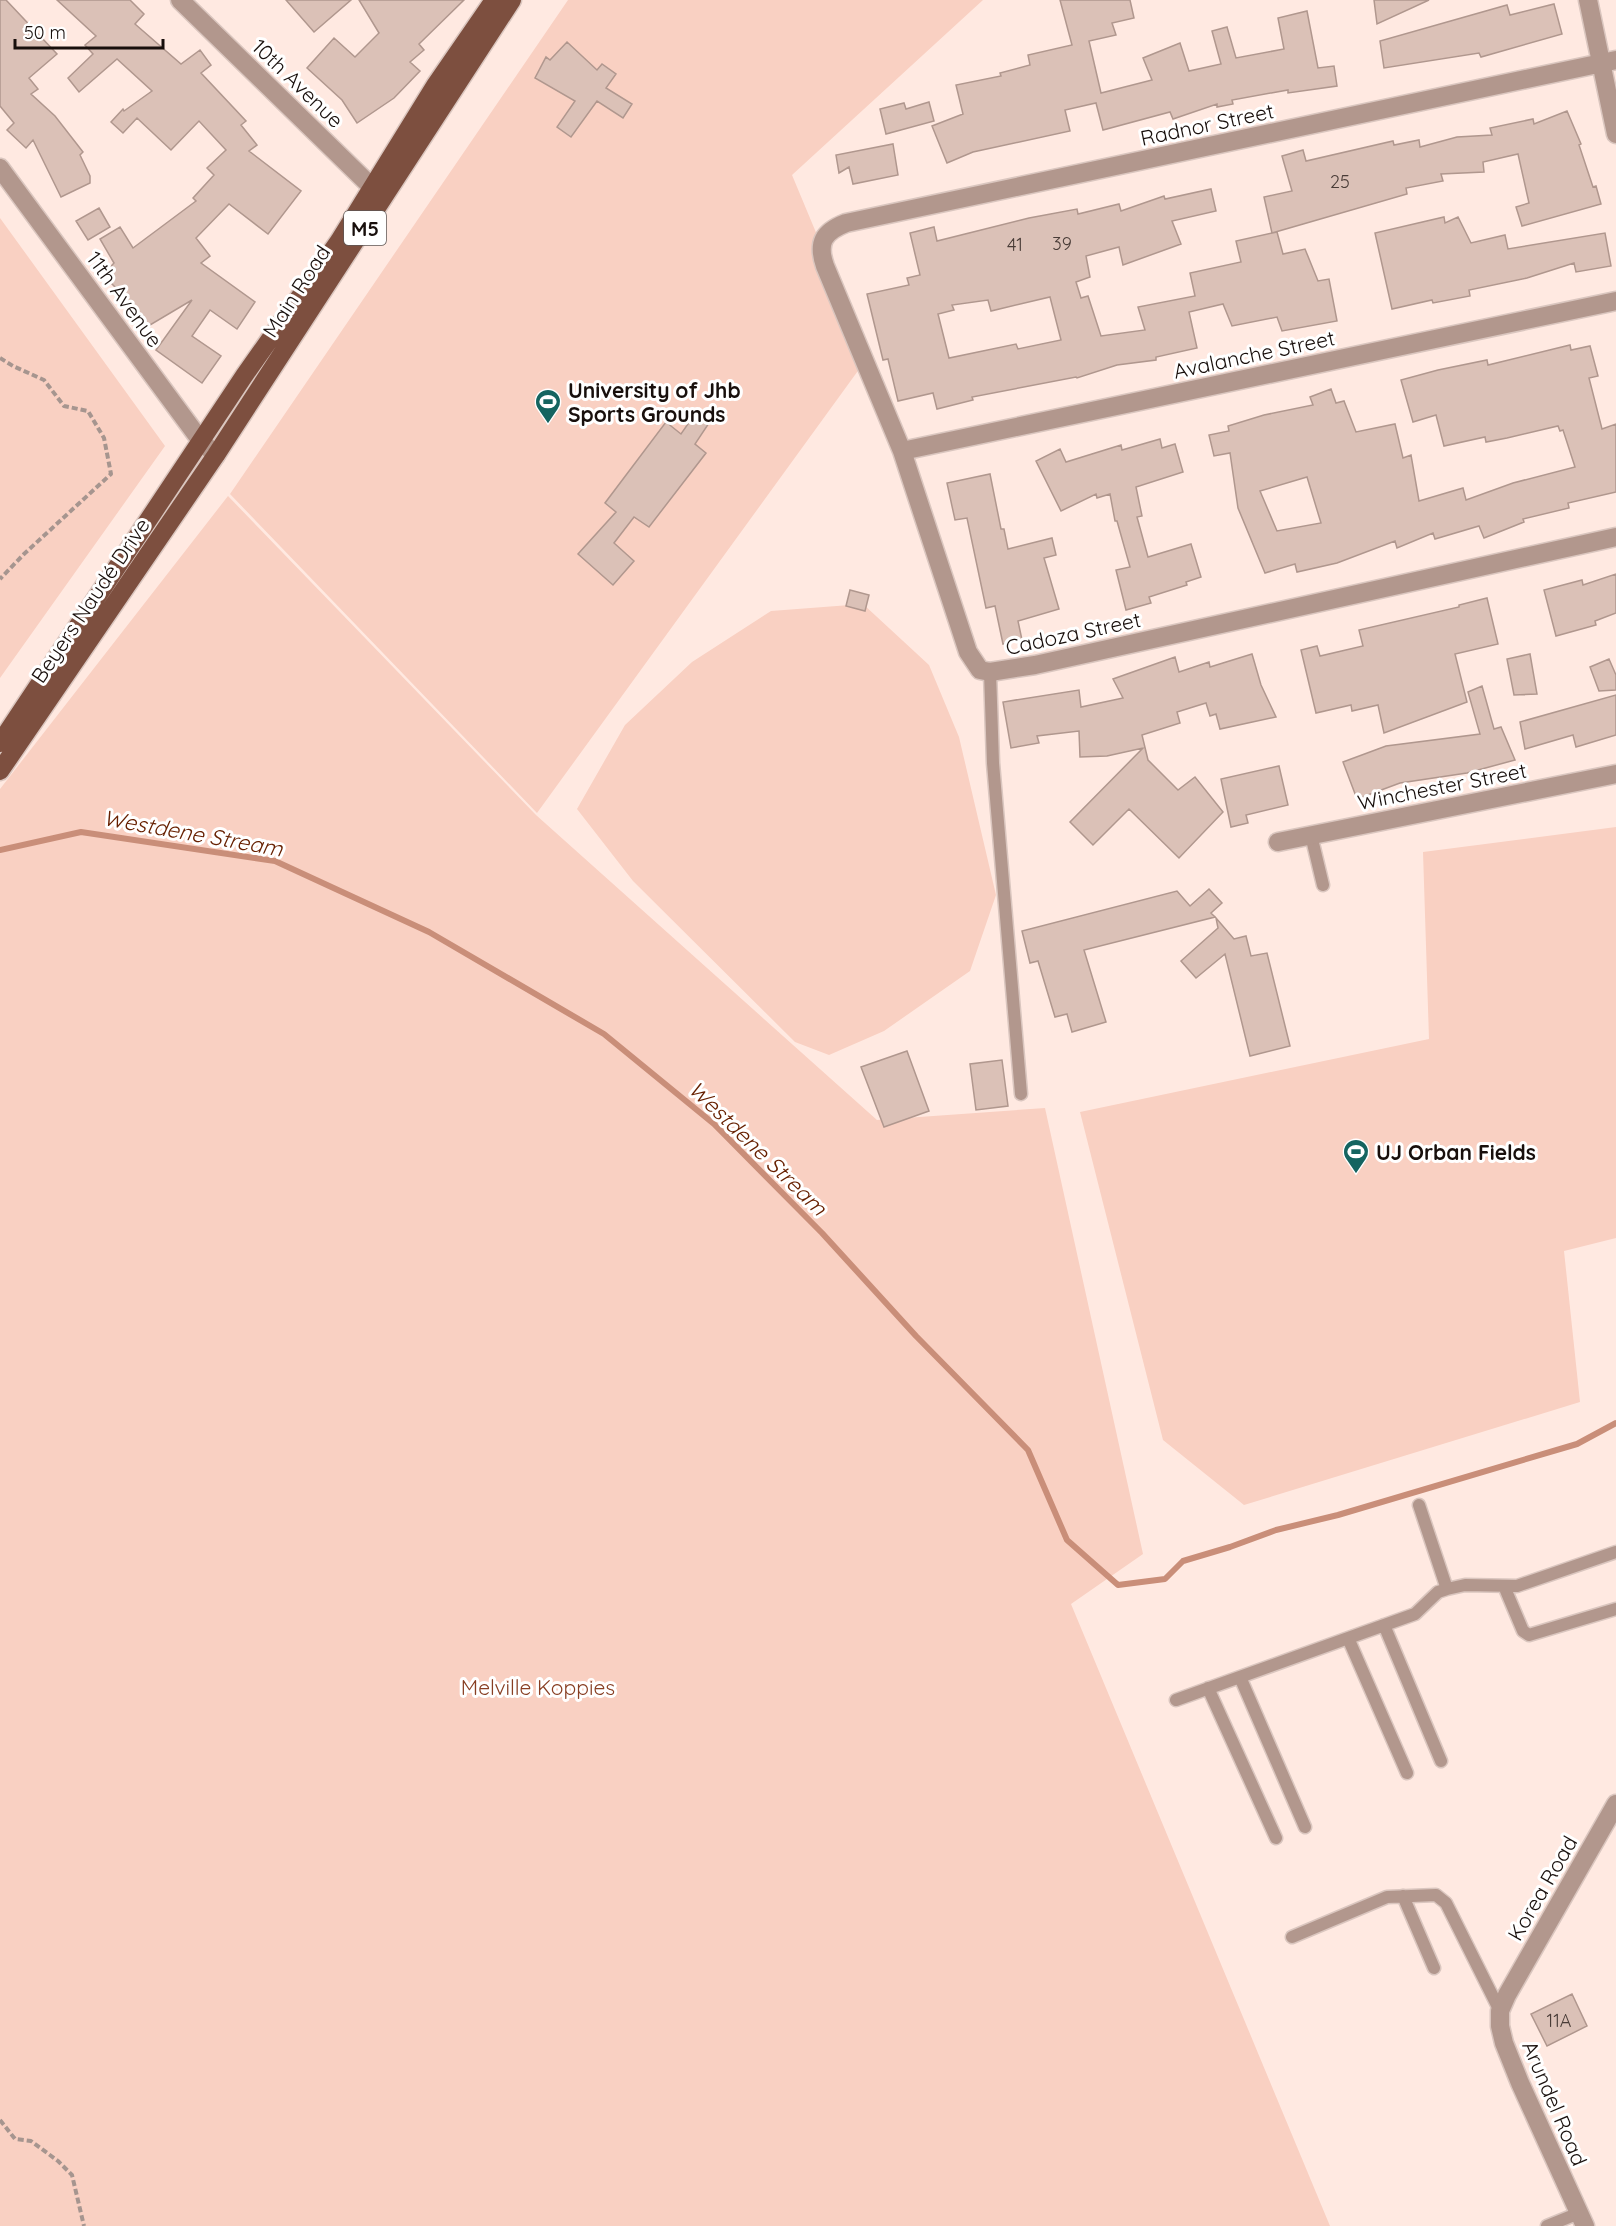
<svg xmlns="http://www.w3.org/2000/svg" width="1616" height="2226" font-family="Quicksand,sans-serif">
<rect width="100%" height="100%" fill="#ffe9e1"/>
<!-- green -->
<path fill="#f9d0c2" d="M568 0H983L792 175 868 357 537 813 230 494Z
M0 218 165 446 0 678Z
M228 496 536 815 877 1120 1045 1108 1143 1554 1071 1604 1330 2226H0V789Z
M863 604 929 665 959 737 996 895 970 971 884 1031 829 1055 795 1042 633 881 577 809 625 725 692 662 771 611Z
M1616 827V1238L1564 1251 1580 1402 1244 1505 1163 1440 1080 1112 1429 1039 1423 852Z"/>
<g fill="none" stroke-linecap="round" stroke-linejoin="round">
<!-- stream -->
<path stroke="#c98e79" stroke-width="6" d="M0 850 81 832 275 861 429 932 604 1034 714 1124 822 1233 916 1336 1028 1450 1067 1540 1118 1585 1165 1579 1183 1561 1230 1547 1276 1530 1338 1515 1577 1444 1616 1423"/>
</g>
<!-- building -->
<path fill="#dbc1b7" stroke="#b0978e" stroke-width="1.5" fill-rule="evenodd" d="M0 0H6L57 54 29 78 38 89 31 94 55 116 83 152 80 155 90 176V183L61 197 33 140 26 148 7 130 14 123 0 106Z
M57 0H130L144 14 135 24 181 64 200 50 211 65 201 73 246 121 241 125 257 145 249 151 301 191 268 234 229 204 196 238 210 256 201 263 255 302 237 329 210 310 192 336 221 356 202 383 156 350 192 300 145 328 128 300 103 275 114 263 100 239 120 227 133 248 196 201 193 198 214 175 207 168 226 150 199 121 171 150 137 118 123 133 111 122 123 109 124 111 152 91 117 59 79 92 68 78 93 54 85 45 96 36Z
M286 0H351L314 32Z
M359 0H464L419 44 424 50 410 62 420 71 394 98 357 123 342 100 307 68 334 38 355 57 379 33Z
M1060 0H1130L1134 18 1112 23 1116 35 1089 41 1101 93 1152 80 1143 58 1180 43 1189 71 1221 64 1212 31 1227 27 1236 58 1284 49 1278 18 1307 11 1318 68 1334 66 1337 86 1288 93V90L1232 100 1233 104 1217 107V104L1173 119 1170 112 1103 130 1096 103 1065 110 1070 131 973 152 947 163 932 126 963 114 956 85 1001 76 1000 73 1030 65 1028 55 1072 45Z
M1374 0H1429L1377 24Z
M1554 4 1562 34 1481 57 1479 53 1384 68 1380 41 1507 5 1510 15Z
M567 42 597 70 602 64 616 74 606 88 632 104 623 118 597 101 571 137 557 127 575 101 535 78 546 57 550 60Z
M929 102 934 121 886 134 880 109 904 103 906 109Z
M1567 111 1581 144 1579 145 1593 187 1596 186 1601 204 1522 226 1516 207 1529 203 1518 154 1483 162 1484 172 1441 174 1443 181 1406 188 1407 194 1272 233 1264 197 1292 191 1282 156 1303 150 1306 161 1393 141 1394 145 1419 140 1420 147 1457 137 1492 135 1490 128 1533 119 1534 124Z
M893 144 898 175 853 184 849 167 839 173 836 155Z
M1211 189 1216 211 1172 221 1181 244 1123 265 1119 247 1086 256 1090 277 1076 282 1081 298 1088 296 1101 336 1145 330 1138 307 1195 296 1190 273 1241 262 1236 241 1277 232 1283 254 1305 249 1318 281 1329 279 1337 321 1282 331 1277 317 1232 326 1223 304 1189 312 1197 348 1156 357V360L1117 365 1077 378 1076 377 972 397 973 400 937 409 933 393 898 401 888 359 883 360 867 294 909 285 907 278 920 275 910 233 934 227 937 241 1029 218 1077 209 1078 214 1119 204 1121 211 1164 196 1165 199ZM1050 297 1061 340 1018 349 1016 344 949 358 938 314 954 310 952 305 988 300 991 311Z
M99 208 110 227 88 240 76 221Z
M1444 217 1445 223 1458 217 1471 243 1505 235 1508 249 1605 233 1611 266 1576 272 1574 263 1527 278 1469 290 1470 296 1433 303 1432 300 1392 309 1375 233Z
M1570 345 1571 350 1590 346 1598 376 1589 378 1602 429 1616 424V492L1568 503 1569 508 1523 519 1524 522 1484 538 1479 526 1435 539 1433 533 1397 548 1395 541 1337 563 1297 572 1295 564 1265 573 1238 508 1230 453 1214 456 1209 435 1229 431 1228 426 1264 415 1313 405 1310 397 1331 389 1336 403 1344 401 1356 432 1395 424 1403 458 1411 455 1419 501 1463 488 1466 500 1513 483 1575 467 1563 430 1560 431 1558 426 1507 438 1486 442 1485 437 1444 446 1436 415 1413 422 1401 380 1438 370 1487 360 1488 365ZM1307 477 1321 523 1277 531 1260 491Z
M697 411 711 420 695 444 706 453 649 527 634 517 614 543 634 561 613 585 578 554 616 512 605 503 666 422 681 434Z
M1160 439 1162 448 1175 444 1183 472 1136 487 1142 516 1137 517 1148 557 1191 544 1201 577 1186 582 1187 585 1149 597 1151 603 1126 610 1116 570 1130 567 1117 521H1115L1110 494 1097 498 1096 494 1061 511 1036 461 1060 449 1066 462 1121 445 1122 450Z
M990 474 1001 529H1004L1008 549 1052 538 1056 555 1044 558 1059 609 1018 621 1022 640 1003 644 995 606 986 608 967 518 955 520 947 483Z
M1616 574V613L1595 621 1596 625 1556 636 1544 590 1582 580 1583 585Z
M850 590 869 595 865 611 846 606Z
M1487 598 1498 644 1455 654 1467 702 1384 733 1378 705 1352 711 1351 705 1316 713 1301 650 1317 646 1320 656 1363 646 1359 630 1459 607V605Z
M1252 654 1261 685 1276 717 1220 729 1216 714 1210 716 1206 703 1177 712 1180 723 1142 735 1148 760 1178 790 1195 777 1223 812 1179 858 1129 809 1093 845 1070 822 1143 748 1107 756 1080 757 1079 731 1037 736 1039 743 1011 748 1003 702 1079 690 1081 707 1123 698 1113 679 1175 657 1179 672 1209 662 1210 667Z
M1530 654 1537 694 1514 695 1507 659Z
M1609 659 1616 675V690L1599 691 1590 667Z
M1482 686 1494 729 1501 727 1515 760 1467 773 1400 783 1357 799 1343 762 1386 746 1480 734 1468 692Z
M1616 695V735L1576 747 1573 735 1525 749 1520 722Z
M1279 766 1288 805 1246 815 1248 823 1231 827 1221 779Z
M1209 889 1222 903 1211 913 1215 917 1084 950 1106 1022 1072 1032 1067 1014 1055 1017 1038 961 1030 963 1022 931 1177 891 1190 906Z
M1216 918 1234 939 1246 936 1251 956 1267 953 1290 1046 1250 1056 1225 954 1196 978 1181 961 1218 928Z
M907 1051 929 1111 884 1127 861 1067Z
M1002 1060 1008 1106 976 1110 970 1064Z
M1572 1994 1587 2026 1547 2046 1531 2014Z"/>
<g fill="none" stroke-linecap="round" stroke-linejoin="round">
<defs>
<path id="lane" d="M990 672 993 763 1021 1094
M1311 835 1323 885
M1419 1505 1447 1589
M1504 1586 1523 1631 1529 1635 1616 1609
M1384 1625 1441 1761
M1348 1638 1407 1773
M1240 1677 1305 1827
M1208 1688 1276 1838
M1176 1700 1415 1614 1438 1592 1447 1589 1465 1585 1517 1586 1616 1552
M1403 1896 1434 1968
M1292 1937 1387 1897 1436 1895 1446 1903 1500 2011
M1547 2226 1579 2213"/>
<path id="street" d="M180 0 383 198
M1588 0 1616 134
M1616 60 846 223C823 232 817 243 825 266L902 451 968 652 980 670 990 672 1035 665 1616 537
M0 168 201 441 216 455
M902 451 1616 301
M1278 842 1616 774
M1585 2226 1520 2083 1504 2043 1500 2026V2011L1507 1995 1616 1804"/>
<path id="primary" d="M0 743 244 376 339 241 436 84 494 0
M0 771 216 455 512 0"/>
</defs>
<!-- lane casing -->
<use href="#lane" stroke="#dac6bf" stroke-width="15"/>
<!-- street casing -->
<use href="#street" stroke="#dac6bf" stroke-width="21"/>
<!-- primary casing -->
<use href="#primary" stroke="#dac6bf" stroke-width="21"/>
<!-- path -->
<path stroke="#a6958f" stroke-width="4" stroke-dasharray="6 3" stroke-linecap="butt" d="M0 358 13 366 44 380 64 406 88 411 104 438 111 474 24 554 0 579
M0 2120 15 2139 31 2141 58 2161 72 2175 84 2226"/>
<!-- lane -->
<use href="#lane" stroke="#b2978d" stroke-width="12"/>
<!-- street -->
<use href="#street" stroke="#b2978d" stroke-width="18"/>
<!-- primary -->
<use href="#primary" stroke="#7d4f3f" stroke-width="18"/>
</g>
<!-- icons -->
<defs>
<symbol id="stadium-pin" viewBox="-11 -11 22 30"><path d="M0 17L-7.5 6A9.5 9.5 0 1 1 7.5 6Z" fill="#156460" stroke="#fff"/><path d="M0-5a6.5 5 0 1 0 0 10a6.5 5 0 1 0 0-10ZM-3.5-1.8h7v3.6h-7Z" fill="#fff"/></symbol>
</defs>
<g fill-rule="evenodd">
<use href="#stadium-pin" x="533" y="387" width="30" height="40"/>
<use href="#stadium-pin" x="1341" y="1137" width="30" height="40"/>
</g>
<g text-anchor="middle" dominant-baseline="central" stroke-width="6" stroke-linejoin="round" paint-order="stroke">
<!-- number labels -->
<g font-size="18" fill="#493c37">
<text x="1340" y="181">25</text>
<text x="1062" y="243">39</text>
<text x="1015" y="244">41</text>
<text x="1559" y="2020">11A</text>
</g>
<!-- shield labels -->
<rect fill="#fff" stroke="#5d5755" stroke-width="1.5" x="344" y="211" width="42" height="34" rx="4.5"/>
<g font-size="20" font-weight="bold" fill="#180f0c">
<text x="365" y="228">M5</text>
</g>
<!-- street labels -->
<g font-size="21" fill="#180f0c" stroke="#fff">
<text transform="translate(298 83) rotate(44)">10th Avenue</text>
<text transform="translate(1207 124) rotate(-12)">Radnor Street</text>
<text transform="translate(296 291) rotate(-57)">Main Road</text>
<text transform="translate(125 299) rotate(54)">11th Avenue</text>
<text transform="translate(1254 354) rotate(-12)">Avalanche Street</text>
<text transform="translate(90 600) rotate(-56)">Beyers Naudé Drive</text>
<text transform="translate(1073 633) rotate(-12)">Cadoza Street</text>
<text transform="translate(1442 786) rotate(-11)">Winchester Street</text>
<text transform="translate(1542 1888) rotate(-60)">Korea Road</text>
<text transform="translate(1555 2103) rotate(67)">Arundel Road</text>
</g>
<!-- poi labels -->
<g font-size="21" font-weight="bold" fill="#180f0c" stroke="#fff" text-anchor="start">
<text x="568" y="390">University of Jhb<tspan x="568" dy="24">Sports Grounds</tspan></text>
<text x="1376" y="1152">UJ Orban Fields</text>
</g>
<!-- park labels -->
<g font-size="21" fill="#883e22" stroke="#fff">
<text x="538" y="1687">Melville Koppies</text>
</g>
<!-- water labels -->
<g font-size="22" font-style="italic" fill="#672001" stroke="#fff">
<text transform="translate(193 833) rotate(10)">Westdene Stream</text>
<text transform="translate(758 1148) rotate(44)">Westdene Stream</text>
</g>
</g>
<!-- scale -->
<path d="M15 39v9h148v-9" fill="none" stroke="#180f0c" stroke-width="3"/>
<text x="24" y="39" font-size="18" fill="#180f0c" stroke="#ffffff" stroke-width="4.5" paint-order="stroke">50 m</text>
</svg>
